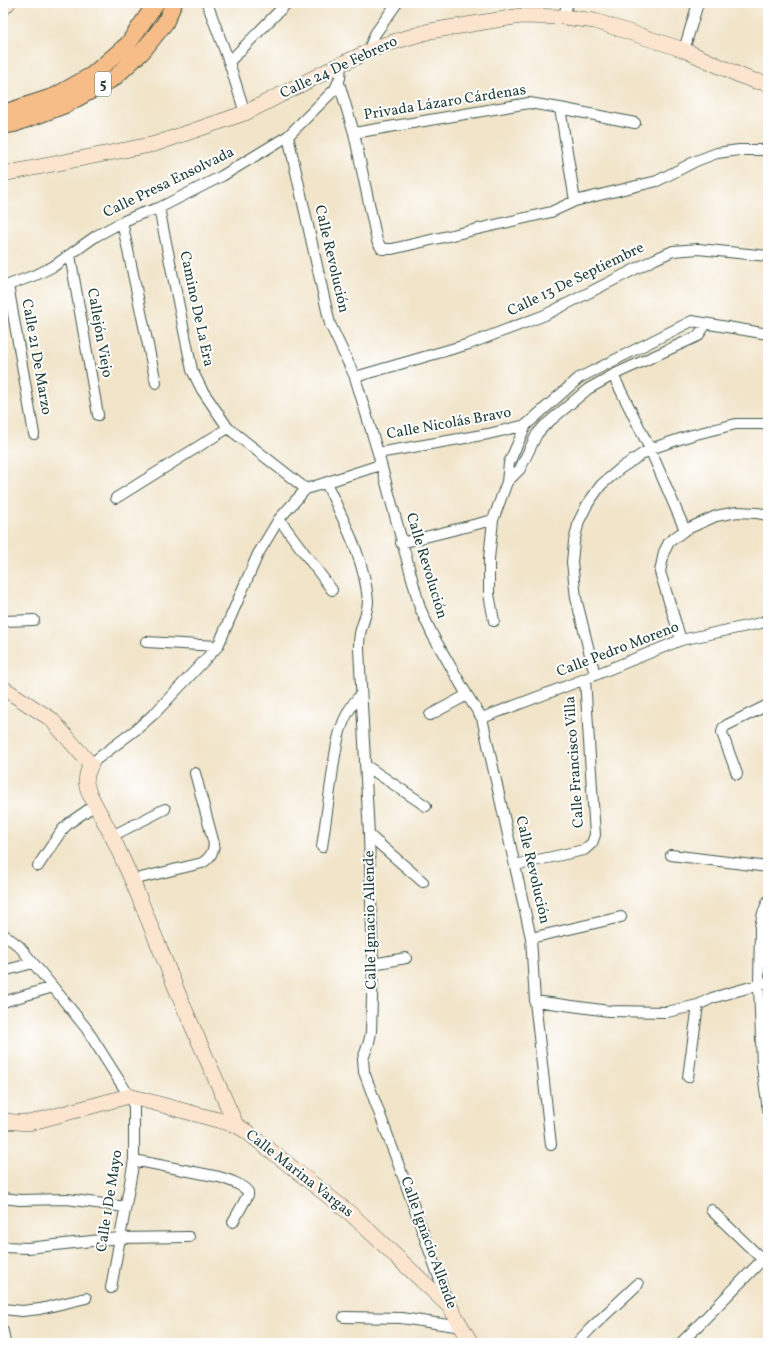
<svg xmlns="http://www.w3.org/2000/svg" width="771" height="1346" font-family="Vollkorn,serif">
<rect width="100%" height="100%" fill="#fff"/>
<filter id="ink" filterUnits="userSpaceOnUse"><feTurbulence type="fractalNoise" baseFrequency=".025" numOctaves="2"/><feDisplacementMap in="SourceGraphic" scale="8" xChannelSelector="R" yChannelSelector="G"/><feConvolveMatrix kernelMatrix="1 2 1 2 8 2 1 2 1" color-interpolation-filters="sRGB"/></filter>
<filter id="wash" filterUnits="userSpaceOnUse"><feTurbulence type="fractalNoise" baseFrequency=".012" numOctaves="4" result="noise"/><feDisplacementMap in="SourceGraphic" scale="16" xChannelSelector="R" yChannelSelector="G"/><feGaussianBlur stdDeviation="0.9" result="paint"/><feColorMatrix in="noise" values="0 0 0 0 0 0 0 0 0 0 0 0 0 0 0 0 0 1.4 0 .05"/><feComposite in="paint" operator="in"/></filter>
<g filter="url(#wash)">
<rect width="100%" height="100%" fill="#f1e4c9"/>
</g>
<g filter="url(#ink)">
<g fill="none" stroke-linecap="round" stroke-linejoin="round">
<defs>
<path id="street" d="M207 3 229 62 245 113
M563 17 568 3
M684 50 698 3
M368 52 375 34 397 3
M229 62 287 3
M339 83 354 133 377 241 382 249H392L551 212 575 201 657 181 696 161 717 153 739 150H768
M560 108 575 201
M354 133 529 103 560 108 635 123
M288 136 330 324 355 377 378 453 420 608 432 634 467 695 482 718 531 938 535 1001 551 1145
M159 208 192 370 202 390 228 428 306 489
M122 222 156 383
M70 255 98 415
M8 285 34 434
M3 287 38 274 54 266 96 236 122 222 140 214 159 208 222 176 288 136 335 89 340 78 341 64
M613 375 650 449 685 530
M355 377 469 344 545 315 655 259 673 251 698 249 768 256
M378 453 488 434 526 425
M507 482 520 469 537 434 544 426 588 389 613 375 698 336 706 324
M326 483C343 519 365 560 368 601 368 612 362 623 360 634 359 639 359 644 359 649L369 835 373 964 371 1032 369 1042 363 1059 364 1072 405 1182 448 1303
M306 489 380 465
M116 498 228 428
M279 519 332 590
M401 543 493 520
M3 621 34 620
M494 621 489 594V559L493 520 507 482 509 463 526 425 579 378 692 321 768 334
M681 640 660 572 664 552 669 542 685 530 716 516 737 512 757 513 768 515
M146 642 218 646
M595 675 576 598 572 562 574 542 579 521 587 505 601 485 621 468 650 449 692 435 736 424H768
M430 715 467 695
M482 718 585 679 681 640 761 623 768 619
M91 765 97 759 138 728 156 712 218 646 258 554 279 519 306 489
M365 765 426 806
M737 774 722 733 723 728 727 725 768 705
M369 835 423 882
M112 836 165 809
M322 847C325 826 328 804 331 783 336 749 337 720 361 694
M671 855 768 867
M515 865 584 850 592 843 595 835 585 679
M38 866 62 830 69 823 95 805
M132 880 202 863C210 858 213 853 214 844L195 773
M768 901 763 913 760 927 759 984 762 1066 768 1110
M3 934 19 946 53 987 86 1028 129 1096 134 1106V1160L111 1288
M531 938 621 917
M373 964 406 958
M3 971 33 963
M535 1001 609 1011 667 1012 698 1005 712 998 768 982
M3 1002 53 987
M688 1077 698 1005
M134 1160 219 1177C229 1180 242 1184 248 1192V1195L233 1222
M3 1198 20 1200 67 1199 125 1207
M711 1210 762 1259
M3 1247 28 1248 119 1238 189 1237
M3 1309 22 1311 40 1309 86 1298
M344 1317 401 1318 462 1327
M3 1331 5 1343
M577 1343 590 1329 638 1284
M681 1343 768 1254"/>
<path id="secondary" d="M3 8 8 3
M3 174 155 144 245 113 341 64 383 45 430 31 521 16 563 17 595 21 684 50 741 76 755 81 768 83
M3 688 51 719 91 765 87 774 86 783 89 793 112 836 132 880 182 1003 236 1125
M3 1121 29 1123 129 1096 236 1125 247 1132 351 1214 450 1307 471 1343"/>
<path id="primary" d="M3 113 55 96 92 75 128 44 156 3
M3 126 14 124 65 105 114 78 142 52 165 23 174 3"/>
</defs>
<!-- street casing -->
<use href="#street" stroke="#3e564a" stroke-width="12"/>
<!-- secondary casing -->
<use href="#secondary" stroke="#3e564a" stroke-width="16"/>
<!-- primary casing -->
<use href="#primary" stroke="#3e564a" stroke-width="18"/>
<!-- street -->
<use href="#street" stroke="#fff" stroke-width="10"/>
<!-- secondary -->
<use href="#secondary" stroke="#fce5cf" stroke-width="15"/>
<!-- primary -->
<use href="#primary" stroke="#f7bd88" stroke-width="16"/>
</g>
</g>
<g text-anchor="middle" dominant-baseline="central" stroke-width="4" stroke-linejoin="round" paint-order="stroke">
<!-- shield labels -->
<rect fill="#fff" stroke="#627771" stroke-width="1" x="95" y="72" width="16" height="24" rx="3"/>
<g font-size="14" font-weight="bold" fill="#1f3d34">
<text x="103" y="84">5</text>
</g>
<!-- street labels -->
<g font-size="15" fill="#1f3d34" stroke="#fff">
<text transform="translate(339 68) rotate(-25)">Calle 24 De Febrero</text>
<text transform="translate(445 103) rotate(-9)">Privada Lázaro Cárdenas</text>
<text transform="translate(169 183) rotate(-26)">Calle Presa Ensolvada</text>
<text transform="translate(331 259) rotate(77)">Calle Revolución</text>
<text transform="translate(576 280) rotate(-26)">Calle 13 De Septiembre</text>
<text transform="translate(196 309) rotate(78)">Camino De La Era</text>
<text transform="translate(99 333) rotate(80)">Callejón Viejo</text>
<text transform="translate(36 357) rotate(80)">Calle 21 De Marzo</text>
<text transform="translate(449 424) rotate(-10)">Calle Nicolás Bravo</text>
<text transform="translate(426 566) rotate(73)">Calle Revolución</text>
<text transform="translate(618 650) rotate(-21)">Calle Pedro Moreno</text>
<text transform="translate(575 762) rotate(-94)">Calle Francisco Villa</text>
<text transform="translate(532 870) rotate(77)">Calle Revolución</text>
<text transform="translate(371 920) rotate(-91)">Calle Ignacio Allende</text>
<text transform="translate(299 1174) rotate(38)">Calle Marina Vargas</text>
<text transform="translate(110 1201) rotate(-81)">Calle 1 De Mayo</text>
<text transform="translate(428 1243) rotate(70)">Calle Ignacio Allende</text>
</g>
</g>
<!-- margin -->
<rect width="771" height="1346" fill="none" stroke="#fff" stroke-width="16"/>
</svg>
